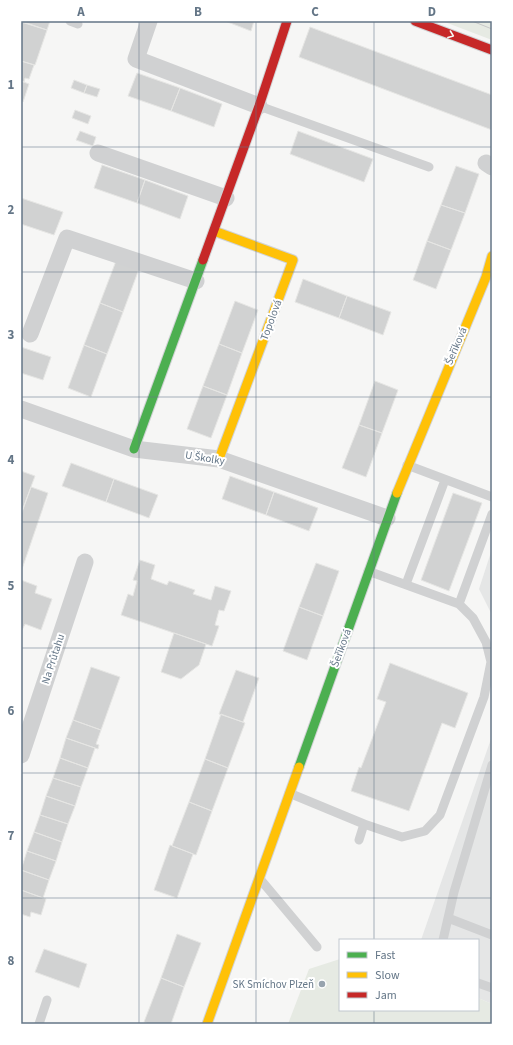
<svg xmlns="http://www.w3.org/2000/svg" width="513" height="1045" font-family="'Source Sans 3',sans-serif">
<rect width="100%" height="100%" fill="#f6f6f5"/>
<!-- built -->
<path fill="#e5e6e6" d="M492 549V615L479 589Z
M492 736V1004L478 998V940H421Z"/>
<!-- green -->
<path fill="#e6eae3" d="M442 21H492V40Z
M340 959V1010H478V998L492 1004V1024H288L309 969Z"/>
<!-- building -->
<path fill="#d1d2d2" stroke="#e6e6e4" d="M21 21H50L47 30Z
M225 21H254L251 31Z
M21 22 47 30 35 65 21 61Z
M310 27 492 95V130L299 57Z
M21 61 34 65 29 79 25 78 24 82 21 81Z
M137 73 180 88 171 111 128 96Z
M74 80 87 85 84 93 71 88Z
M21 81 29 84 23 102 21 101Z
M87 85 100 89 97 97 84 93Z
M180 88 222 104 214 127 171 111Z
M75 110 91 116 88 124 72 118Z
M80 131 96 137 93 146 76 140Z
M298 131 373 159 364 182 290 154Z
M102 165 145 180 137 203 94 188Z
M456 166 479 174 465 213 441 205Z
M145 180 188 196 180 219 137 203Z
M21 198 63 212 54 235 21 224Z
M441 205 465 213 451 250 427 241Z
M427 241 451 250 436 289 413 280Z
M116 261 139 269 123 312 100 303Z
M303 279 347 296 339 318 295 302Z
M347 296 391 312 383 335 339 318Z
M235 301 258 310 242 353 219 344Z
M100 303 123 312 107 354 84 345Z
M219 344 242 353 227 395 203 386Z
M84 345 107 354 91 397 68 388Z
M21 347 51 357 43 380 21 373Z
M375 381 398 390 382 433 359 425Z
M203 386 227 395 211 438 187 429Z
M359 425 382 433 366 477 342 468Z
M71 463 114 479 106 502 62 486Z
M21 471 35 476 22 511H21Z
M230 476 274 492 266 515 222 499Z
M114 479 158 495 149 518 106 502Z
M31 487 48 493 21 572V515Z
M274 492 318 508 309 531 266 515Z
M453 493 482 503 449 591 421 580Z
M140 560 155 565 151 579 167 585 169 581 195 590 193 594 211 600 215 586 231 591 224 611 219 610 215 625 219 626 212 646 121 615 128 594 133 596 137 581 133 580Z
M316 563 339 571 323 616 299 607Z
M21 580 37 586 35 593 52 599 41 630 25 624 22 630H21Z
M299 607 323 616 307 660 283 651Z
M174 633 206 644 199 665 181 679 161 672Z
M390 663 468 693 455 728 442 723 409 811 351 791 359 767 361 768 386 702 377 699Z
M91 667 120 677 101 730 73 720Z
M236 670 259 678 243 722 219 714Z
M221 714 245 723 228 768 205 759Z
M73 720 101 730 96 744 99 745 98 749 66 738Z
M66 738 95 748 88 768 60 758Z
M60 758 88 768 81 787 53 778Z
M205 759 228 768 212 811 189 802Z
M53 778 81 787 75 806 46 796Z
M46 796 75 806 68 824 40 815Z
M189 802 212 811 196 855 172 846Z
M40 815 68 824 62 842 34 832Z
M34 832 62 842 56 861 27 851Z
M170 845 193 854 177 898 154 890Z
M27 851 56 861 49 880 21 870Z
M21 870 49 880 43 898 21 890Z
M21 890 46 899 41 915 31 912 30 917 21 914Z
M177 934 201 943 184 987 161 978Z
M44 949 87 964 79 988 35 972Z
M161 978 184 987 171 1024H149L144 1022Z"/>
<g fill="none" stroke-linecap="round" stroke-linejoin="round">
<defs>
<path id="fast" d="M134 449 203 260
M299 767 397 493"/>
<path id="slow" d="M214 231 293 260 219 459
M397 493 486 277 492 256
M207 1024 299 767"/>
<path id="jam" d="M415 21 492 50
M203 260 259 106 287 21"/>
</defs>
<!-- fast casing -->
<use href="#fast" stroke="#d1d3d5" stroke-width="11"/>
<!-- slow casing -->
<use href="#slow" stroke="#d1d3d5" stroke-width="11"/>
<!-- jam casing -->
<use href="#jam" stroke="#d1d3d5" stroke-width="11"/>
<!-- lane -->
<path stroke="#d0d1d2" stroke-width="9" d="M70 21 78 24
M259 106 429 167
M407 465 492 497
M368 571 459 604 492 514
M406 584 445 480
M289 793 364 824 359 840
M364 824 402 837 425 831 440 815 484 697 491 662 486 642 473 618 459 604
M260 879 317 947
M448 918 492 935
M443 940 454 892 492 765
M478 983 492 988
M39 1024 47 1000"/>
<!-- street -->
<path stroke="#d0d1d2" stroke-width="17" d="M149 21 136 59 259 106
M98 153 226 198
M486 163 492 167
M30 334 67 238 196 281
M21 409 134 449 219 459 387 518
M21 755 85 562"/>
<!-- fast -->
<use href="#fast" stroke="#4caf50" stroke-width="9"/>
<!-- slow -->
<use href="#slow" stroke="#ffc107" stroke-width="9"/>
<!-- jam -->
<use href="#jam" stroke="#c62828" stroke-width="9"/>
<!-- tram -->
<path stroke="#c6c7c8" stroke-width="1" d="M472 21 492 29"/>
</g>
<!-- one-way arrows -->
<defs><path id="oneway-chevron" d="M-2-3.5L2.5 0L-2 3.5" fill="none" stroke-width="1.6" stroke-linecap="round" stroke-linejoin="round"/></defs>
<use stroke="#f6fbf6" href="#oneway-chevron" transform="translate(451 35) rotate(21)"/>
<!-- grid -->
<path fill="none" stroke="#647687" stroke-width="1" stroke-opacity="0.55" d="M139 21V1024M256 21V1024M374 21V940M21 147H492M21 272H492M21 397H492M21 522H492M21 648H492M21 773H492M21 898H492M374 1010V1024"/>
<!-- markers -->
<circle fill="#97a3ae" stroke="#fff" stroke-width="1.5" cx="322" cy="984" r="4"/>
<g text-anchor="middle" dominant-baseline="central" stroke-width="4" stroke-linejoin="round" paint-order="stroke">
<!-- street labels -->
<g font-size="11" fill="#647687" stroke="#fff">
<text transform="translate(271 320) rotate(-70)">Topolová</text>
<text transform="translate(456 346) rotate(-67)">Šeříková</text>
<text transform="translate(205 458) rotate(9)">U Školky</text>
<text transform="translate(341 648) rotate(-70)">Šeříková</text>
<text transform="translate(53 659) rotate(-72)">Na Průtahu</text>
</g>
<!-- poi labels -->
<g font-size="11" fill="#647687" stroke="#fff" text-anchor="end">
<text x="314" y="984">SK Smíchov Plzeň</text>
</g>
</g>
<!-- border -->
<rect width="513" height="1045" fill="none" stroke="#ffffff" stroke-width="44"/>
<!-- legend -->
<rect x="339" y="939" width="140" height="72" fill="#ffffff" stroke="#c1c8cf"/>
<rect x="347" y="952" width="20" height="6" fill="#4caf50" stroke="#c1c8cf"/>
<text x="375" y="959" font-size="12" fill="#647687">Fast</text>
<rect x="347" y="972" width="20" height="6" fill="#ffc107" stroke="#c1c8cf"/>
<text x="375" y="979" font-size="12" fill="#647687">Slow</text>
<rect x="347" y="992" width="20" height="6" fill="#c62828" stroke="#c1c8cf"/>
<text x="375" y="999" font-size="12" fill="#647687">Jam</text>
<rect x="22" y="22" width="469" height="1001" fill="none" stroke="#647687" stroke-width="1.5"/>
<g font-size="13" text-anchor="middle" font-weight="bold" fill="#647687">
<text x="81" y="16">A</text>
<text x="198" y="16">B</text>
<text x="315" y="16">C</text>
<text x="432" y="16">D</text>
<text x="11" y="89">1</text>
<text x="11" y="214">2</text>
<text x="11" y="339">3</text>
<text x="11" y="464">4</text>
<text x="11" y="590">5</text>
<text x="11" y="715">6</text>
<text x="11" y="840">7</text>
<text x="11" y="965">8</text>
</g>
</svg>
